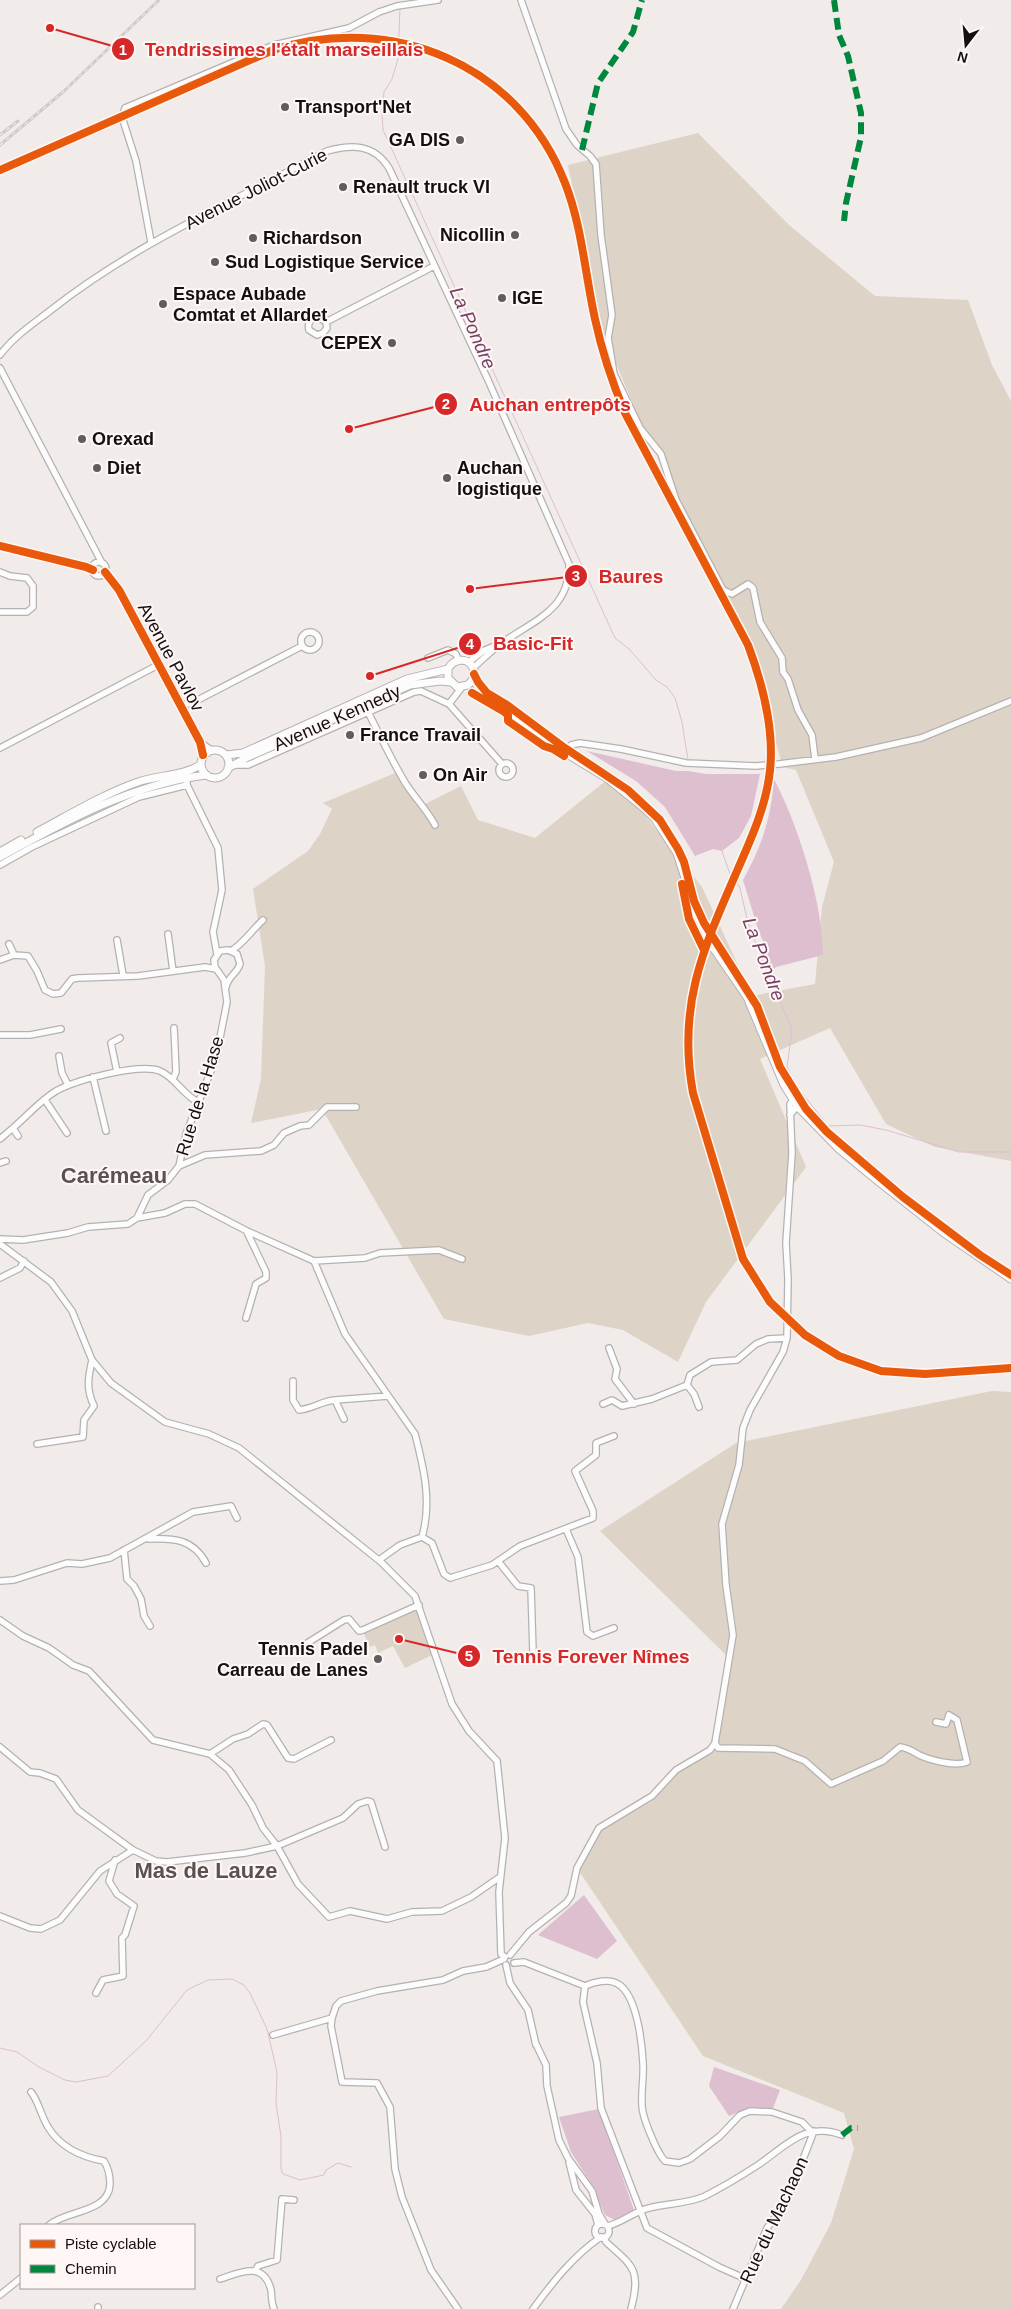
<svg xmlns="http://www.w3.org/2000/svg" width="1011" height="2309" font-family="Helvetica,sans-serif">
<rect width="100%" height="100%" fill="#f1ebea"/>
<!-- green -->
<path fill="#ddd3c6" d="M698 133 789 225 875 296 968 300 992 365 1011 401V1161L935 1147 886 1124 830 1028 760 1059 806 1167 706 1302 678 1362 623 1330 588 1323 529 1336 444 1319 322 1109 251 1123 261 1079 265 966 253 889 308 851 320 834 332 809 323 803 395 773 419 807 461 786 478 820 535 838 608 779 638 807 702 887 752 996 815 984 822 907 834 862 796 770 783 767 744 637 637 414 601 327 568 165Z
M992 1391 1011 1392V2309H781L801 2280 831 2223 854 2149 844 2113 703 2056 579 1871 599 1832 652 1801 682 1769 710 1752 719 1735 727 1656 600 1531 736 1443Z
M417 1609 432 1655 405 1668 393 1646 378 1653 375 1645 370 1647 364 1634Z"/>
<!-- water -->
<path fill="#ddbfd0" d="M587 751 676 771H688L706 774H760L751 816 739 838 722 851 713 849 695 856 665 807 636 781Z
M774 779C798 825 823 903 823 955L776 967 772 971 764 951 767 949 759 932 743 880C762 845 771 819 774 779Z
M584 1895 617 1941 597 1959 538 1935Z
M714 2067 780 2090 772 2111 750 2107 729 2116 709 2086Z
M599 2109 634 2210 615 2220 605 2215 592 2185 571 2152 559 2117Z"/>
<g fill="none" stroke-linecap="round" stroke-linejoin="round">
<!-- stream -->
<path stroke="#ddbfd0" stroke-width="1" d="M400 8 398 59 392 79 384 92 382 113 383 130 615 638 629 649 656 680 667 687 675 698 682 722 688 760
M722 851 730 874
M735 881 740 888 748 923 769 977 791 1026V1038L787 1067 798 1088 828 1126 860 1125 886 1130 959 1152H1011
M0 2048 17 2052 39 2067 65 2080 76 2082 108 2076 146 2041 187 1990 208 1980 232 1979 244 1985 250 1993 267 2029 277 2072 276 2104 281 2136V2169L283 2174 300 2180 324 2175 326 2170 338 2163 351 2167"/>
<defs>
<path id="minor" d="M521 0 566 129 577 145 590 156 596 164 601 235 612 315 608 338 614 374 640 428 661 454 676 500 723 590 732 594 748 584 753 588 760 622 782 658 783 672 788 679 798 710 812 735 815 759
M151 242 136 161 122 117 125 108 274 45 349 28 379 12 397 6 438 0
M326 322 327 328 323 333 317 335 309 330C307 323 311 318 318 317L326 322 434 266
M0 355C13 337 33 324 51 310 136 243 233 202 327 151 352 144 374 144 389 168L488 380 569 564C570 609 535 620 503 642 492 650 483 659 473 668
M0 368 102 563
M0 546 86 567 93 570
M92 569a7 7 0 1 1 14 0a7 7 0 1 1-14 0Z
M0 572 10 576 27 578 33 586V607L27 612H0
M105 572 119 590 200 742 203 755
M301 641a9 9 0 1 1 18 0a9 9 0 1 1-18 0Z
M428 658 448 650 456 654 458 660
M469 662 483 651 499 644
M462 687 449 704 502 764
M181 705 192 703 302 646
M368 712C380 736 392 761 406 784 415 798 427 810 435 825
M200 742 211 750
M0 748 158 665
M564 752 571 745 580 743 621 749 686 763 756 766 779 764 836 757 921 738 1011 701
M499 770a7 7 0 1 1 14 0a7 7 0 1 1-14 0Z
M234 765H248L414 692 421 691 449 704
M187 782V785L218 848 222 890 213 932 217 954
M0 865 32 847 139 797 187 785
M168 934 173 971
M117 940 123 975
M9 944 14 955
M231 951C243 944 252 930 263 920
M0 960 14 955 28 956 37 971 45 990 53 994 61 993 72 979 78 978 138 976 205 967 216 969
M0 1035H30L61 1029
M59 1056 62 1073 68 1085
M117 1072 111 1043 120 1038
M93 1077 106 1131
M173 1079 176 1072 174 1028
M45 1100 67 1133
M790 1115 800 1103
M18 1136 13 1128C27 1116 41 1100 56 1091 76 1080 139 1063 160 1071 176 1078 183 1095 198 1102
M0 1139 13 1128
M0 1163 6 1161
M179 1166 205 1155 261 1151 274 1145 284 1133 300 1126 309 1125 327 1107H356
M137 1218 148 1195 168 1180 179 1166 186 1134 216 1058 227 1002 224 980 215 967 214 960 220 951 228 950 237 954 240 964C237 974 228 976 226 987
M0 1239 23 1240 68 1233 88 1227 128 1224 137 1218 165 1213 185 1204H195L247 1231 314 1261 345 1334 415 1434C424 1469 432 1502 422 1537L400 1545 379 1560
M0 1244 51 1282 72 1311 92 1360 111 1383 165 1422 209 1434 239 1448 381 1562 415 1596 452 1704 469 1731 497 1761 505 1838 499 1892 501 1954 505 1957
M314 1261 365 1258 380 1253 439 1250 462 1259
M0 1278 20 1268 24 1261
M246 1318 256 1284 266 1278V1272L247 1232
M609 1348 617 1369 615 1379 634 1404
M293 1381V1400L299 1410C312 1409 322 1401 335 1400
M687 1385 694 1394 699 1407
M603 1404 612 1400 622 1406 652 1399 687 1385 690 1375 711 1362 737 1360 756 1344 768 1339 787 1338
M344 1419 335 1400 388 1396
M37 1444 83 1437 84 1420 94 1406C86 1389 88 1378 92 1360
M566 1529 578 1557 587 1632 593 1636 614 1628
M422 1537 432 1543 444 1574 450 1578 492 1565 520 1546 593 1518V1511L575 1471 596 1455V1443L614 1436
M149 1539C174 1538 193 1539 206 1563
M124 1550 127 1579 134 1586 141 1599 144 1616 150 1626
M498 1561 518 1586 531 1588 533 1652
M0 1581 14 1580 67 1563 82 1564 110 1558 193 1512 231 1506 237 1518
M0 1620 23 1636 49 1648 73 1665 89 1671 153 1740 210 1754 229 1770 252 1805 263 1828 277 1846 298 1884 329 1917 350 1911 387 1919 412 1912 442 1911 471 1897 500 1877
M301 1647 344 1620 349 1619 359 1631 363 1630 419 1605
M715 1743 718 1748 775 1749 805 1761 831 1784 883 1761 900 1747C909 1748 912 1751 919 1755 930 1760 956 1767 967 1762L957 1720 949 1715 946 1724 936 1722
M0 1747 30 1772 40 1773 56 1779 78 1810 133 1850 156 1861 167 1862 245 1853 277 1846 343 1818 358 1804 367 1801 371 1802 385 1847
M210 1754 233 1739 248 1734 263 1724 267 1725 288 1758 294 1759 331 1740
M0 1916 30 1928 41 1929 60 1920 100 1871 133 1850
M510 1955 529 1932 566 1903 571 1896 577 1868 599 1828 652 1796 676 1770 710 1750 715 1743 733 1635 726 1585 722 1524 739 1465 743 1428 750 1410 783 1352 787 1338 788 1279 786 1243 792 1153 790 1104 796 1098
M514 1963 524 1962 585 1986 583 2002 597 2063 601 2108 647 2228 719 2267 746 2279
M506 1965 510 1983 528 2010 536 2045
M585 1986C594 1982 609 1978 618 1984 637 1995 642 2043 643 2063 644 2077 641 2091 642 2105 642 2117 657 2153 665 2161L679 2163 690 2159 720 2136 740 2115 750 2111 772 2112 802 2122 812 2132
M96 1993 103 1980 123 1976 122 1938 125 1935 134 1906 117 1894 109 1881 115 1860
M332 2018 331 2026 342 2082 377 2083 390 2107 395 2169 402 2197 431 2270 458 2309
M273 2035 332 2018 336 2006 341 2001 377 1991 443 1980 463 1971 486 1967 504 1959
M535 2042 546 2065 547 2086 559 2140 568 2158 592 2191 599 2214 605 2224
M31 2092C38 2100 41 2116 48 2127 60 2147 82 2157 104 2161 109 2169 110 2175 110 2184 109 2213 67 2210 49 2225
M569 2162 576 2190 595 2214 598 2225
M595 2231a7 7 0 1 1 14 0a7 7 0 1 1-14 0Z
M608 2226C623 2222 635 2211 649 2208 668 2203 688 2204 705 2196 723 2187 741 2176 758 2165 786 2146 805 2121 842 2135
M604 2237 606 2242C634 2267 641 2270 631 2309
M256 2270 258 2266 277 2260 282 2199 294 2200
M220 2279C239 2273 264 2260 271 2290 272 2296 271 2302 274 2309
M0 2295 21 2278
M98 2309V2307
M533 2309C552 2283 574 2255 601 2237
M733 2309 767 2228 786 2203 814 2131"/>
<path id="major" d="M474 678 468 685 457 687 448 678V669C453 659 468 656 473 668 476 673 473 679 476 684 479 689 483 692 487 696L564 752 608 779 644 808 655 819 677 853 697 915 712 946 747 997 784 1085 797 1106 839 1149 879 1182 944 1233 1011 1279
M201 764a14 14 0 1 1 28 0a14 14 0 1 1-28 0Z
M226 755 243 753 407 679 448 669
M228 768 248 757 410 685 440 681 450 682
M37 832C71 814 105 793 141 781 161 775 183 776 200 765
M0 852 21 840
M0 857C64 822 132 784 206 775"/>
</defs>
<!-- minor casing -->
<use href="#minor" stroke="#b6b1b1" stroke-width="8"/>
<!-- major casing -->
<use href="#major" stroke="#b6b1b1" stroke-width="9"/>
<!-- minor -->
<use href="#minor" stroke="#fdfcfc" stroke-width="5.5"/>
<!-- major -->
<use href="#major" stroke="#fdfcfc" stroke-width="7"/>
<defs>
<path id="rail" d="M388 49 402 51
M0 135 18 121
M0 145 63 92 159 0"/>
</defs>
<!-- rail casing -->
<use href="#rail" stroke="#cccbcb" stroke-width="3"/>
<!-- rail -->
<use href="#rail" stroke="#fef7f6" stroke-width="1" stroke-dasharray="4" stroke-linecap="butt"/>
<!-- quiet -->
<path stroke="#00873e" stroke-width="6" stroke-dasharray="12 6" stroke-linecap="butt" d="M834 0 839 35 848 56 861 113V137L846 203 844 221
M582 150 598 83 633 32 642 0
M842 2135 851 2128H858"/>
<defs>
<path id="cycleway" d="M0 170 273 50C392 12 519 64 565 183 582 226 585 274 595 319 602 352 612 382 625 413L748 645C763 685 776 734 769 778 764 811 750 841 737 871 703 949 677 1006 693 1093L743 1259 770 1302 805 1335 839 1356 881 1371 925 1374 1011 1368
M0 546 86 567 93 570
M105 572 119 590 200 742 203 755
M474 674 478 682 487 693 507 705 562 746 628 790 660 820 678 849 684 862 694 901 704 923 757 1006 780 1067 806 1109 827 1132 903 1197 980 1255 1011 1275
M472 693 503 711 508 715V721L544 746 553 749 564 756
M682 884 689 919 704 950"/>
</defs>
<!-- cycleway casing -->
<use href="#cycleway" stroke="#fef7f6" stroke-width="11"/>
<!-- cycleway -->
<use href="#cycleway" stroke="#e8590c" stroke-width="8"/>
</g>
<!-- markers -->
<g fill="#615d5c" stroke="#fef7f6" stroke-width="2">
<circle cx="285" cy="107" r="5"/>
<circle cx="460" cy="140" r="5"/>
<circle cx="343" cy="187" r="5"/>
<circle cx="515" cy="235" r="5"/>
<circle cx="253" cy="238" r="5"/>
<circle cx="215" cy="262" r="5"/>
<circle cx="502" cy="298" r="5"/>
<circle cx="163" cy="304" r="5"/>
<circle cx="392" cy="343" r="5"/>
<circle cx="82" cy="439" r="5"/>
<circle cx="97" cy="468" r="5"/>
<circle cx="447" cy="478" r="5"/>
<circle cx="350" cy="735" r="5"/>
<circle cx="423" cy="775" r="5"/>
<circle cx="378" cy="1659" r="5"/>
</g>
<g text-anchor="middle" dominant-baseline="central" stroke-width="4" stroke-linejoin="round" paint-order="stroke">
<!-- poi labels -->
<g font-size="18" font-weight="bold" fill="#13100f" stroke="#fef7f6" text-anchor="start">
<text x="295" y="107">Transport'Net</text>
<text x="450" y="140" text-anchor="end">GA DIS</text>
<text x="353" y="187">Renault truck VI</text>
<text x="505" y="235" text-anchor="end">Nicollin</text>
<text x="263" y="238">Richardson</text>
<text x="225" y="262">Sud Logistique Service</text>
<text x="173" y="294">Espace Aubade<tspan x="173" dy="21">Comtat et Allardet</tspan></text>
<text x="512" y="298">IGE</text>
<text x="382" y="343" text-anchor="end">CEPEX</text>
<text x="92" y="439">Orexad</text>
<text x="107" y="468">Diet</text>
<text x="457" y="468">Auchan<tspan x="457" dy="21">logistique</tspan></text>
<text x="360" y="735">France Travail</text>
<text x="433" y="775">On Air</text>
<text x="368" y="1649" text-anchor="end">Tennis Padel<tspan x="368" dy="21">Carreau de Lanes</tspan></text>
</g>
<!-- street labels -->
<g font-size="18" fill="#13100f" stroke="#fef7f6">
<text transform="translate(256 189) rotate(-27)">Avenue Joliot-Curie</text>
<text transform="translate(171 657) rotate(62)">Avenue Pavlov</text>
<text transform="translate(337 718) rotate(-24)">Avenue Kennedy</text>
<text transform="translate(200 1096) rotate(-73)">Rue de la Hase</text>
<text transform="translate(774 2220) rotate(-65)">Rue du Machaon</text>
</g>
<!-- water labels -->
<g font-size="19" font-style="italic" fill="#764164" stroke="#fef7f6">
<text transform="translate(473 328) rotate(66)">La Pondre</text>
<text transform="translate(764 959) rotate(69)">La Pondre</text>
</g>
<!-- district labels -->
<g font-size="22" font-weight="bold" fill="#5a5250" stroke="#fef7f6">
<text x="114" y="1175">Carémeau</text>
<text x="206" y="1870">Mas de Lauze</text>
</g>
</g>
<!-- callouts -->
<path fill="none" stroke="#d62828" stroke-width="2" d="M50 28L123 49M349 429L446 404M470 589L576 576M370 676L470 644M399 1639L469 1656"/>
<g fill="#d62828" stroke="#fef7f6" stroke-width="2">
<circle cx="50" cy="28" r="5"/>
<circle cx="349" cy="429" r="5"/>
<circle cx="470" cy="589" r="5"/>
<circle cx="370" cy="676" r="5"/>
<circle cx="399" cy="1639" r="5"/>
<circle cx="123" cy="49" r="12"/>
<circle cx="446" cy="404" r="12"/>
<circle cx="576" cy="576" r="12"/>
<circle cx="470" cy="644" r="12"/>
<circle cx="469" cy="1656" r="12"/>
</g>
<g font-size="15" text-anchor="middle" font-weight="bold" fill="#fff">
<text x="123" y="55">1</text>
<text x="446" y="409">2</text>
<text x="576" y="581">3</text>
<text x="470" y="649">4</text>
<text x="469" y="1661">5</text>
</g>
<g font-size="19" text-anchor="middle" font-weight="bold" fill="#d62828" stroke="#fef7f6" stroke-width="4" stroke-linejoin="round" paint-order="stroke">
<text x="284" y="56">Tendrissimes l'étalt marseillais</text>
<text x="550" y="411">Auchan entrepôts</text>
<text x="631" y="583">Baures</text>
<text x="533" y="650">Basic-Fit</text>
<text x="591" y="1663">Tennis Forever Nîmes</text>
</g>
<!-- legend -->
<rect x="20" y="2224" width="175" height="65" fill="#fef7f6" stroke="#a09b9a"/>
<rect x="30" y="2240" width="25" height="8" fill="#e8590c" stroke="#a09b9a"/>
<text x="65" y="2249" font-size="15" fill="#13100f">Piste cyclable</text>
<rect x="30" y="2265" width="25" height="8" fill="#00873e" stroke="#a09b9a"/>
<text x="65" y="2274" font-size="15" fill="#13100f">Chemin</text>
<!-- north arrow -->
<g transform="translate(966 45) rotate(196)" stroke="#fef7f6" stroke-width="4" paint-order="stroke">
<path d="M0-4L9 19L0 12L-9 19Z" fill="#13100f"/>
<text y="-8" font-size="14" font-weight="bold" text-anchor="middle" fill="#13100f">N</text>
</g>
</svg>
